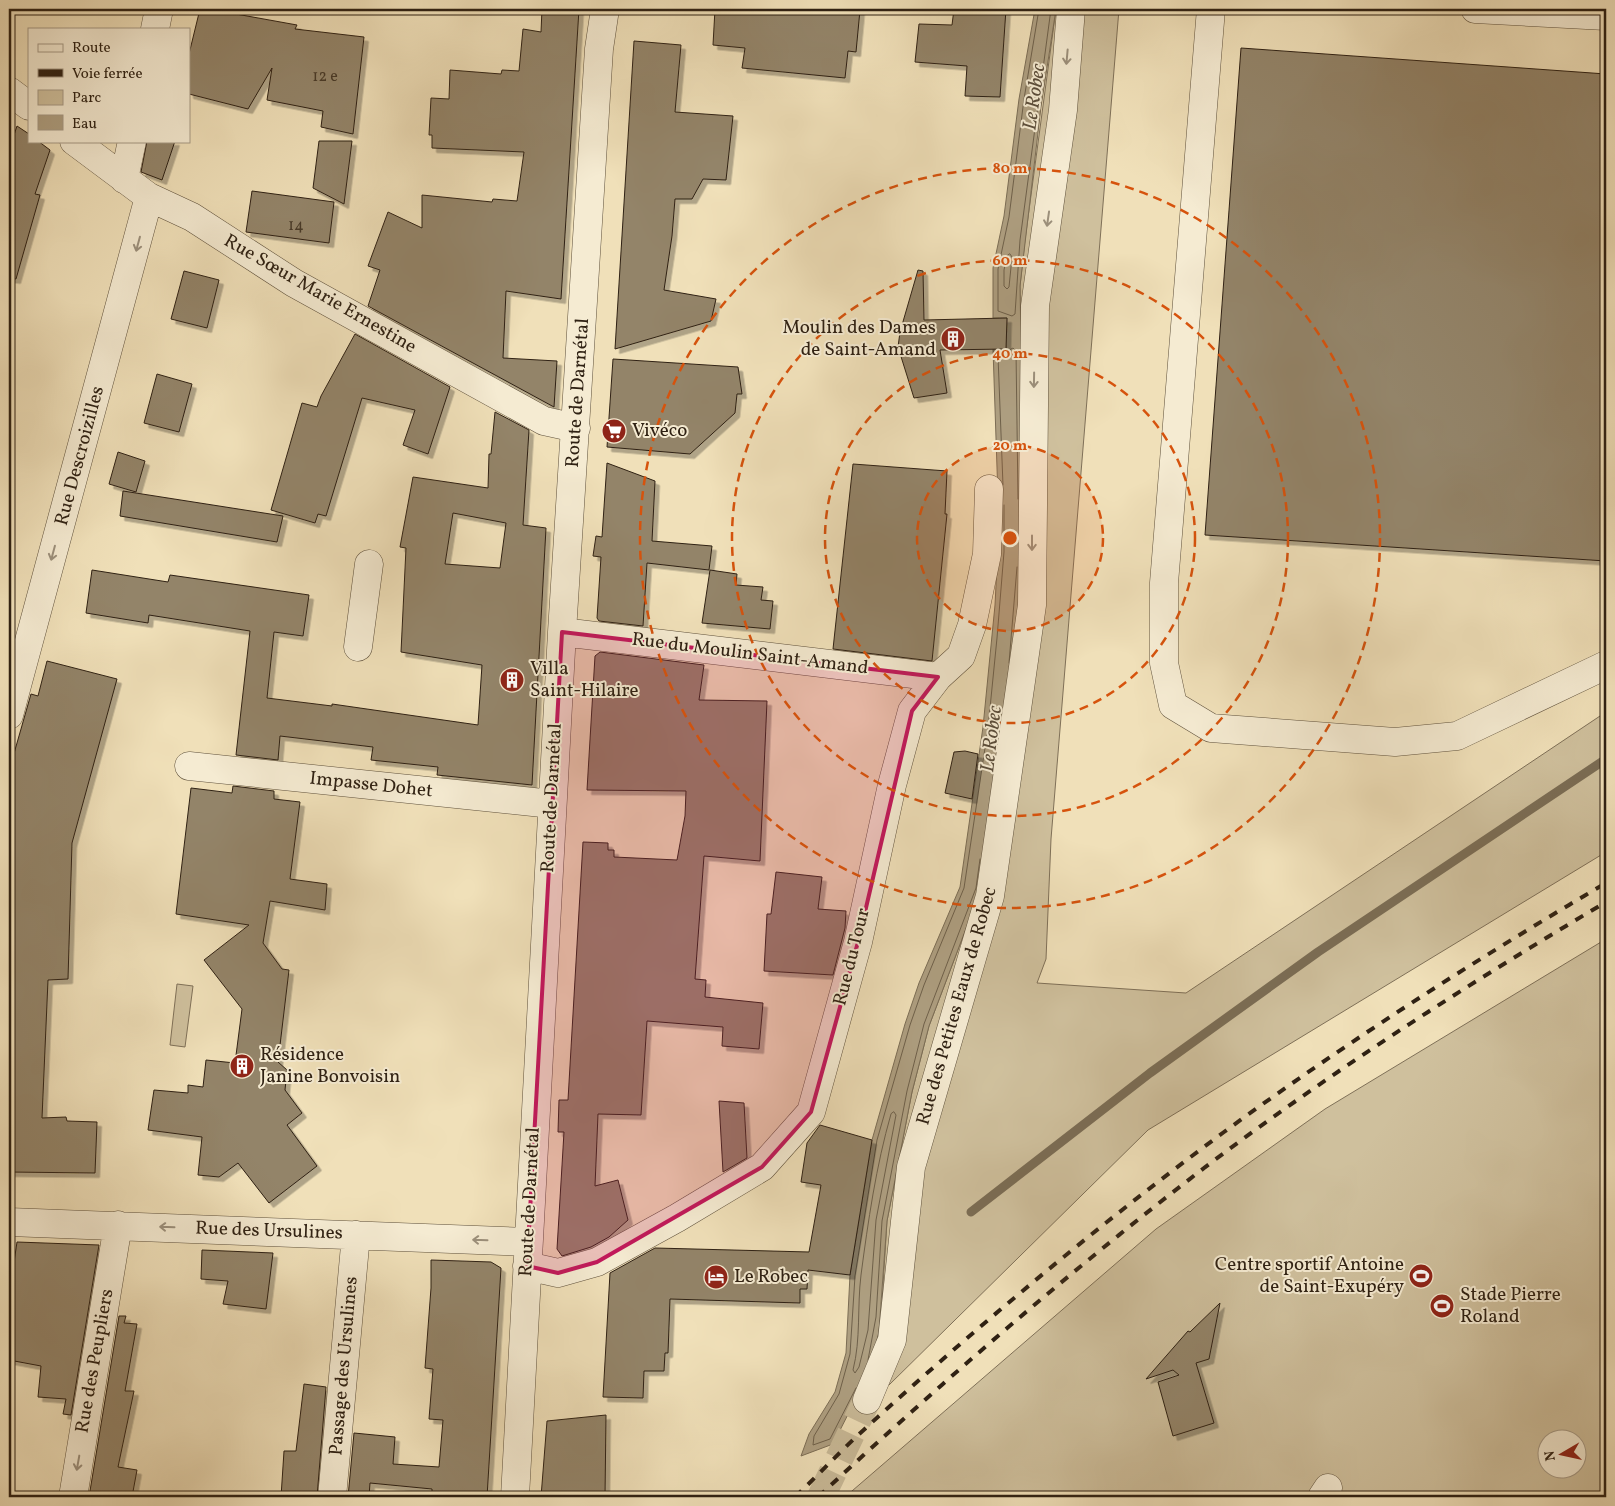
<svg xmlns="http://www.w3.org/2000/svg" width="1615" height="1506" font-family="Vollkorn,serif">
<defs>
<filter id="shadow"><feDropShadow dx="4.5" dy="4.5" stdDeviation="0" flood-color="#0004"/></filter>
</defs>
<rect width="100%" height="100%" fill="#f0e0b9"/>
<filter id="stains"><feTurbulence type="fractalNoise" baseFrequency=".004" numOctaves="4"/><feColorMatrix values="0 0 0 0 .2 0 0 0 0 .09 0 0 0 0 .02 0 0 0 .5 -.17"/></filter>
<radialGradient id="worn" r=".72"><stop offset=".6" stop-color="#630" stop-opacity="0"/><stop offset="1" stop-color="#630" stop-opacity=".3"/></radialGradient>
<!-- green -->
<path fill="#cfc09d" stroke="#7f7058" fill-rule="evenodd" d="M1056 9H1119L1051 839 1046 959 1037 983 1186 993 1606 712V852L1148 1130 889 1385 875 1350 881 1318 887 1221 912 1092 929 1026 981 889 1020 328V286L1025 240Z
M1606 939V1497H845L1156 1229 1325 1109ZM1548 1438H1578V1468H1548Z
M177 984 193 986 185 1047 170 1045Z"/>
<!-- water -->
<path fill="#ae9f81" stroke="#7b6d55" d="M1035 9H1056L1041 107 1020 286 1023 460 1019 603 981 889 929 1026 912 1092 887 1221 879 1331 870 1371 833 1444 801 1456 809 1434 835 1392 846 1353 850 1275 872 1140 905 1024 919 983 960 887 983 727 995 605 999 527 993 349H1006L1007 318H993V268L1004 216 1019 99Z"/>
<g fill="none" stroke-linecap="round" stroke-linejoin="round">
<!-- shore -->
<path stroke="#6e604a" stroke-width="1" d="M1039 9 1024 99 1009 217 998 269V311L1012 316 1015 314 1020 240 1051 9
M1010 254 1012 257 1009 287 1007 289 1004 286V270L1007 256Z
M1003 485 998 356 1013 348 1016 351 1018 499
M1009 663 1017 567
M894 1112 896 1115 876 1220 868 1330 859 1367 855 1373 853 1370C861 1339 857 1307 861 1275 868 1222 876 1166 891 1114Z
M868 1360 876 1317 882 1221 907 1091 924 1024 976 888 980 859
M856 1388 830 1439 813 1445 814 1436 839 1394 850 1354 855 1276 877 1140 910 1025 924 985 964 888 988 728 997 638 1004 552V505"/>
<!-- stream -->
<path stroke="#7b6d55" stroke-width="9" d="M971 1212 1150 1073 1318 952 1606 759"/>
</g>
<!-- building -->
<path fill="#938469" stroke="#2f2113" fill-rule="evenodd" filter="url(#shadow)" d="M200 9H237L236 14 297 25 295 29 364 37 353 134 321 127 323 111 267 100 272 68 248 109 189 94V54Z
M542 9H579L561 299 506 291 503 358 557 361 554 407 368 306 380 270 368 266 388 212 422 228V195L492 202 493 199 517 201 524 152 432 148V135H429L431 98 449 99 450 70 501 74 502 70 519 71 523 29 541 32Z
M715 9 860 10 856 52 848 51 845 78 742 68 745 48 713 45Z
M954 9H1006L1000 97 965 96 967 66 915 62 919 24 952 25Z
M634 41 681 45 675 112 733 116 726 180 703 179 692 199H675L672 236 664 290 716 299 711 321 615 349Z
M1241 48 1606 74V561L1205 535Z
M17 126 29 134V141H38L50 150 35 194 40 195 16 279 9 278V150Z
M147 141H175L162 180 141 172Z
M319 141H352L344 204 313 188Z
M252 191 334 202 329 243 246 232Z
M918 270 923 271 924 320 1007 318 1006 349 940 350 947 393 914 398 898 347 900 332Z
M184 271 219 280 207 328 171 319Z
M355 334 450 387 428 454 403 445 415 410 362 398 326 516 318 514 315 523 271 510 302 403 317 407 321 396Z
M613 359 738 367 742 394H737L735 413 690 454 607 447Z
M157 374 192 384 179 432 144 423Z
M495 412 529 430 523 525 546 528 532 785 437 775 438 767 371 760 373 747 280 736 278 760 236 755 250 631 149 615 148 623 86 613 92 570 168 582 170 575 309 595 303 636 274 632 267 698 332 706V704L478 725 482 665 401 652 406 548 400 547 413 477 488 488 489 454H491ZM453 513 506 523 500 568 445 564Z
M118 452 145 461 136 492 109 484Z
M607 463 655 481 652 541 712 546 709 570 647 563 643 626 599 621 597 618 601 557 593 556 596 536 602 537Z
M853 464 947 471 945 514H947L932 661 833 649Z
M123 491 283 516 277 542 120 516Z
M710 570 737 574 736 585 763 587 761 600 773 601 770 629 702 623Z
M600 652 704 665 699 700 767 701 760 861 704 856 695 979 706 980 705 997 763 1003 759 1049 722 1046 723 1027 647 1021 641 1115 598 1114 595 1186 618 1180 628 1220 609 1237 591 1247 562 1256 557 1249 564 1132H558L559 1100H568L583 842 608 843V850H614V857L677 860 685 816 686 791 587 790 595 656Z
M47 661 117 679 72 843 68 979 48 980 42 1118 66 1117 67 1121 97 1122 95 1173 9 1172V943L13 853H9V771L31 694 38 696Z
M965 751 978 754 972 799 945 793 954 752Z
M233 786 274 791V799L300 802 290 879 327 884 325 910 270 901 263 943 282 969 289 970 278 1062 287 1070 285 1090 302 1113 287 1125 317 1166 269 1203 238 1163 219 1177 198 1175 202 1137 148 1130 154 1090 188 1093V1085L203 1087 206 1060 235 1063 242 1009 204 960 249 925 176 914 191 788 232 793Z
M776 872 822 877 818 909 846 911 845 928 833 975 764 971 767 914H771Z
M719 1101 744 1103 747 1158 723 1172Z
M820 1125 872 1140 850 1275 808 1270 807 1289H800V1303L670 1299 668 1353H665L664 1371H644L643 1398 603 1397 610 1273 655 1248 809 1252 821 1185 801 1182 807 1143Z
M17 1242 99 1245 71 1415 63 1414 66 1399 38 1397 41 1366 9 1360V1296Z
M202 1250 273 1253 266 1309 223 1304 228 1281 201 1279Z
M431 1260 491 1262 501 1268 487 1497 432 1494V1489L370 1483 369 1497H348L354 1433 395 1437 393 1464 439 1467 443 1420 429 1419 433 1369 425 1368 431 1288Z
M1220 1303 1209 1359 1196 1363 1214 1423 1173 1436 1158 1382 1179 1375 1173 1370 1146 1379 1188 1331 1190 1332Z
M119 1316H126L124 1323 137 1324 125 1391H134L118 1467 137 1470 132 1497H89Z
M304 1384 326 1387 317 1497H281L284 1451H296Z
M606 1415 605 1497H541L547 1421Z"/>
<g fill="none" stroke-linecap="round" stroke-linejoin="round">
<!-- minor-tunnel -->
<path stroke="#c9ba98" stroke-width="28" stroke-dasharray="28 14" stroke-linecap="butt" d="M821 1497 867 1400"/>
<defs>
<path id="minor" d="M1211 9 1164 583V663L1173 705 1211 728 1395 742 1457 736 1606 665
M1475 9 1606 16
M155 29 159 9
M9 91 29 106
M74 141 149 197 192 217 294 283 544 421 576 428
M124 179 132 141
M562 632 938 677
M358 647 369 564
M9 715 149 197
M189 766 552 804
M9 1222 528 1242
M527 1266 558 1273 597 1262 677 1218 762 1167 811 1112 858 942 892 785 912 711 938 677 961 656 972 625 987 554 989 489
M867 1400 892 1340 911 1167 990 896 1032 605 1035 306 1063 110 1071 9
M73 1497 118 1225
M332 1497 356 1235
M515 1497 562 632 599 49 605 9
M1322 1497 1328 1488"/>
</defs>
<!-- minor casing -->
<use href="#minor" stroke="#5f513c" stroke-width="29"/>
<!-- minor -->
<use href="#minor" stroke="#f5ebd2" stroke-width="28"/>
<!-- rail -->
<path stroke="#2f2113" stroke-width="4" stroke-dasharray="9 9" stroke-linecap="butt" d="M795 1497C816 1477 836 1456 857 1436 974 1329 1097 1226 1224 1132 1347 1042 1475 960 1606 883
M818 1497C942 1382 1070 1271 1204 1168 1332 1071 1468 984 1606 902"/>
</g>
<!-- one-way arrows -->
<defs><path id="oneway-shaft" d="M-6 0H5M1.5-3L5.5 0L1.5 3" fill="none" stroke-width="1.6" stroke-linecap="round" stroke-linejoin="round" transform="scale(1.25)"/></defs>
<g stroke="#9c907c">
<use href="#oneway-shaft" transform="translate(1067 57) rotate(95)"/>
<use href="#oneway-shaft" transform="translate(1048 219) rotate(98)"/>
<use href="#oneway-shaft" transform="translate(138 244) rotate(105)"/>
<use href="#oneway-shaft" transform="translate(1034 380) rotate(91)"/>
<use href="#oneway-shaft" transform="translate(1032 543) rotate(90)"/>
<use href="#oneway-shaft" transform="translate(53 553) rotate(105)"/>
<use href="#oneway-shaft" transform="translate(167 1227) rotate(-178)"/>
<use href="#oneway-shaft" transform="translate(480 1240) rotate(-178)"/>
<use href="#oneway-shaft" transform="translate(78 1463) rotate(100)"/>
</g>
<!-- marked area -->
<path fill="#c2185b" fill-opacity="0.2" stroke="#c2185b" stroke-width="4" stroke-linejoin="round" d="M562 632 938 677 912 711 858 942 811 1112 762 1167 597 1262 558 1273 527 1266Z"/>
<!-- distance rings -->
<circle cx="1010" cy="538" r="93" fill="#d6530d" fill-opacity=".12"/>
<g fill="none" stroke="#d6530d" stroke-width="2.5" stroke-dasharray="9 6">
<circle cx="1010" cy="538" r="93"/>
<circle cx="1010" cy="538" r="185"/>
<circle cx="1010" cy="538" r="278"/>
<circle cx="1010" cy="538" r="370"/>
</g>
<!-- icons -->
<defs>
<symbol id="building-disc" viewBox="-11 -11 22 22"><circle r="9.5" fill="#8f2418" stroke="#f5ebd2"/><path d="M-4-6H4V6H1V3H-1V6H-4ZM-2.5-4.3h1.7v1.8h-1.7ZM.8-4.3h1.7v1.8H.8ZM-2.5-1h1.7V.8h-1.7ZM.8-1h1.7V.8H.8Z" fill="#fff"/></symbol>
<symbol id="supermarket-disc" viewBox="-11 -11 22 22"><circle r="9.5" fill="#8f2418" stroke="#f5ebd2"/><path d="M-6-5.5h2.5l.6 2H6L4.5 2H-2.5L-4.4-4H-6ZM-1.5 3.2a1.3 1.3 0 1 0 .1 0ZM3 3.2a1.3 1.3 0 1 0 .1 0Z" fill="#fff"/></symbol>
<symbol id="stadium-disc" viewBox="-11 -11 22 22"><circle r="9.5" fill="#8f2418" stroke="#f5ebd2"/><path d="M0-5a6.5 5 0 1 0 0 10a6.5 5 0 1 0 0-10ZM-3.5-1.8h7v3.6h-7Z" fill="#fff"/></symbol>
<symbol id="hotel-disc" viewBox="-11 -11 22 22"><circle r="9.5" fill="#8f2418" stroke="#f5ebd2"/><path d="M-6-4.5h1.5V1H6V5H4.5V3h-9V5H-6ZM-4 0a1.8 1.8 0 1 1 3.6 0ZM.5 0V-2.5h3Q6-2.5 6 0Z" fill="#fff"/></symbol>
</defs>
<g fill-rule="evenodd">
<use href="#building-disc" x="939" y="325" width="28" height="28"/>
<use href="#supermarket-disc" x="600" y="417" width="28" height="28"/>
<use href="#building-disc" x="498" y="666" width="28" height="28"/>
<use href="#building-disc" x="228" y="1052" width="28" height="28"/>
<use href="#stadium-disc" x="1407" y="1262" width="28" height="28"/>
<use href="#hotel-disc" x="702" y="1263" width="28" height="28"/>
<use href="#stadium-disc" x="1428" y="1292" width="28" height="28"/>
</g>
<g text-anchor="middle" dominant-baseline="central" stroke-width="4" stroke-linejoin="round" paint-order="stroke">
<!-- number labels -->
<g font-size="16" fill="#483a28">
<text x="325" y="77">12 e</text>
<text x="296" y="226">14</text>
</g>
<!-- street labels -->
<g font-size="19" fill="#2f2113" stroke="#f5ebd2">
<text transform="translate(320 294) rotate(30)">Rue Sœur Marie Ernestine</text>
<text transform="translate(578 393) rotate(-86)">Route de Darnétal</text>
<text transform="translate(80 456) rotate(-75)">Rue Descroizilles</text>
<text transform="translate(750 654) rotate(7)">Rue du Moulin Saint-Amand</text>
<text transform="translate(371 785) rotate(6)">Impasse Dohet</text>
<text transform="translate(552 798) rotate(-87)">Route de Darnétal</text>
<text transform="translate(852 957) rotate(-76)">Rue du Tour</text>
<text transform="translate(957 1006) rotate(-74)">Rue des Petites Eaux de Robec</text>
<text transform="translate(530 1202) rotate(-87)">Route de Darnétal</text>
<text transform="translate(269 1231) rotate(2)">Rue des Ursulines</text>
<text transform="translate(95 1361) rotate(-80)">Rue des Peupliers</text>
<text transform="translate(344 1366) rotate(-85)">Passage des Ursulines</text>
</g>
<!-- poi labels -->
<g font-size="19" fill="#2f2113" stroke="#f5ebd2" text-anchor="start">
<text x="936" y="328" text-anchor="end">Moulin des Dames<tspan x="936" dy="22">de Saint-Amand</tspan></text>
<text x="632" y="431">Vivéco</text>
<text x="530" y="669">Villa<tspan x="530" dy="22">Saint-Hilaire</tspan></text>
<text x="260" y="1055">Résidence<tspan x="260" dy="22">Janine Bonvoisin</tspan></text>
<text x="1404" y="1265" text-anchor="end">Centre sportif Antoine<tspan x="1404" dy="22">de Saint-Exupéry</tspan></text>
<text x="734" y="1277">Le Robec</text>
<text x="1460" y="1295">Stade Pierre<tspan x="1460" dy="22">Roland</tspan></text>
</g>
<!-- water labels -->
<g font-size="20" font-style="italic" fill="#5b4d3a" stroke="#f5ebd2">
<text transform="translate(1035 97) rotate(-82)">Le Robec</text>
<text transform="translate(992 739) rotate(-83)">Le Robec</text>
</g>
</g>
<circle cx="1010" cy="538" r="8" fill="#d6530d" stroke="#f5ebd2" stroke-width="2.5"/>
<g font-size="15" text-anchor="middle" font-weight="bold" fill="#d6530d" stroke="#f5ebd2" stroke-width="4" stroke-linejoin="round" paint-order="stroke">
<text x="1010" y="173">80 m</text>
<text x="1010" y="265">60 m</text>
<text x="1010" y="358">40 m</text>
<text x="1010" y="450">20 m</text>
</g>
<!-- margin -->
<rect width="1615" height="1506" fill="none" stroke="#f0e0b9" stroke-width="30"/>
<rect x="10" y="10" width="1595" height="1486" fill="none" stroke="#2f2113" stroke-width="2.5"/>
<rect x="15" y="15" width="1585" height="1476" fill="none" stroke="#2f2113"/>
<!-- legend -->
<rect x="28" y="28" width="162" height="115" fill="#f5ebd2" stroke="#a69a86"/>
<rect x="38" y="44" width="25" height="8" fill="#f5ebd2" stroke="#a69a86"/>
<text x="72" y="52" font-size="15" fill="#2f2113">Route</text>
<rect x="38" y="69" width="25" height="8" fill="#2f2113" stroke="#a69a86"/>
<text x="72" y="78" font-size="15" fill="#2f2113">Voie ferrée</text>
<rect x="38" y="90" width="25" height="15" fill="#cfc09d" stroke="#a69a86"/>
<text x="72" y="102" font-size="15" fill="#2f2113">Parc</text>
<rect x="38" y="115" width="25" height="15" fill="#ae9f81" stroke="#a69a86"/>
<text x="72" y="128" font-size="15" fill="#2f2113">Eau</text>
<!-- north arrow -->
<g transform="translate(1562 1454) rotate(261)"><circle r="24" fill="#f5ebd2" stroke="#a69a86"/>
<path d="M0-4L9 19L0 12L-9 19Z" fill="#8f2418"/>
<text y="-8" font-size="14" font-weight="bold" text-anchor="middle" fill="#2f2113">N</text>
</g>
<rect width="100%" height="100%" filter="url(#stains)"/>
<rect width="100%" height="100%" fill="url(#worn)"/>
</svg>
